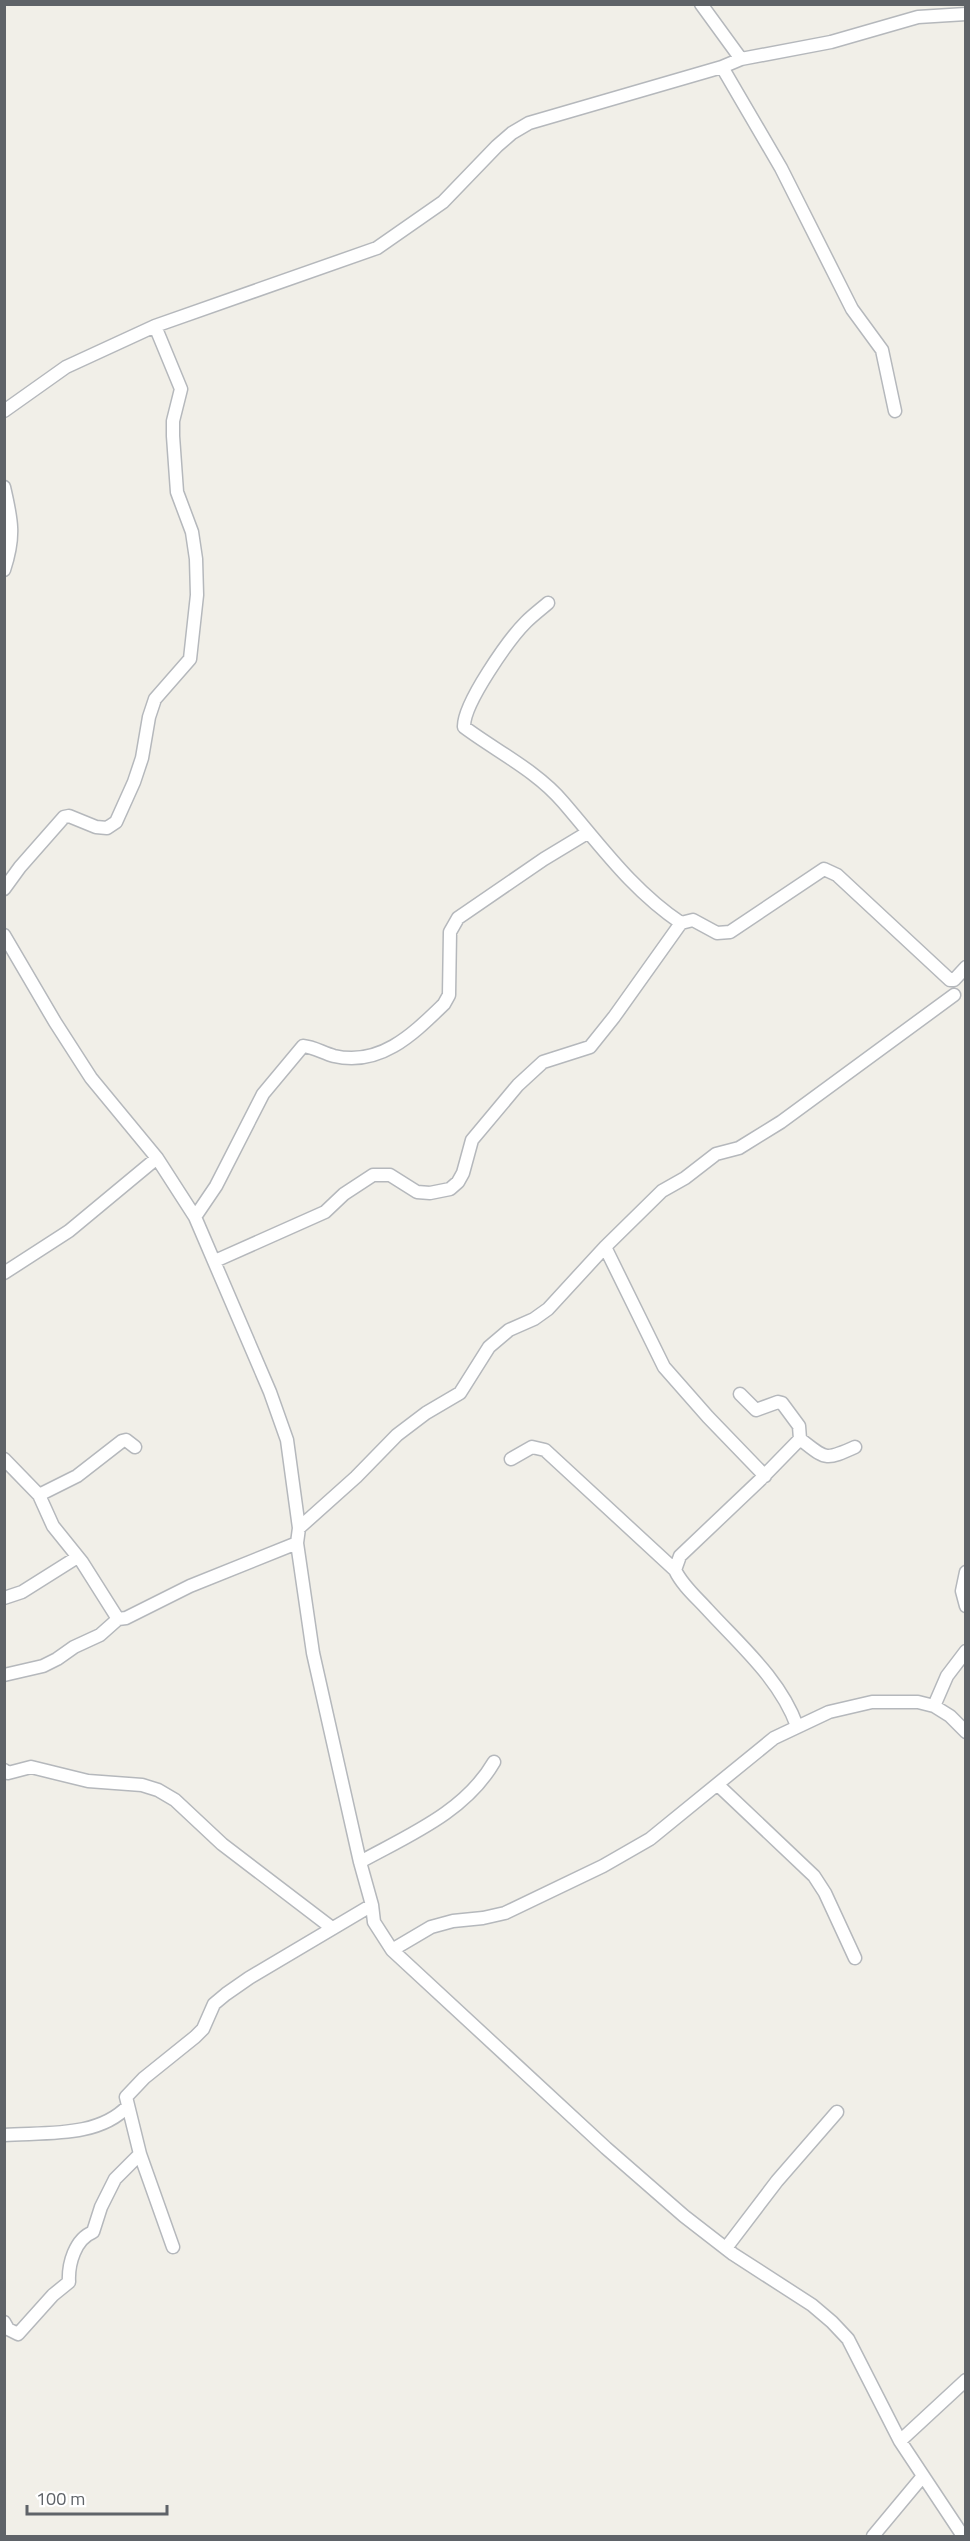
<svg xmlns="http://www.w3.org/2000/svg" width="970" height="2541" font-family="'Titillium Web',sans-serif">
<rect width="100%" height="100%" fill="#f1efe8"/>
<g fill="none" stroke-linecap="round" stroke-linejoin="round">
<defs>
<path id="minor" d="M701 4 741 59
M722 67 781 168 852 309 882 350 895 411
M4 411 66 367 155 326 377 248 443 202 497 146 512 133 529 123 722 67 741 59 831 42 918 17 966 14
M4 487C12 521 15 537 4 570
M548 603C541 609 533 615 526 622 509 639 463 704 464 727 496 751 537 771 563 802 601 846 632 890 681 923
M4 889 20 867 64 817 69 816 96 827 107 828 116 822 134 782 142 758 149 717 155 699 190 659 197 595 196 559 192 532 177 492 173 436V421L181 389 155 326
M4 935 55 1022 91 1078 157 1158 195 1217 270 1392 287 1440 299 1528 297 1543 313 1653 360 1862 372 1905 374 1922 392 1950 606 2148 684 2216 733 2254 812 2305 832 2322 848 2339 900 2441 963 2536
M195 1217 216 1186 263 1094 303 1046C314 1047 323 1053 334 1056 381 1067 414 1033 444 1004L449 995 450 932 458 918 544 859 587 833
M605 1247 664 1367 708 1417 765 1476
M215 1261 325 1212 344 1194 373 1175H390L417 1192 430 1193 450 1189 458 1182 463 1173 472 1140 518 1085 543 1062 590 1047 614 1017 681 923 693 920 717 933 730 932 824 869 837 875 950 980H954L966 967
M4 1273 69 1231 157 1158
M740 1394 756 1410 778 1402 782 1403 799 1426 800 1439 760 1480 680 1556 675 1570C682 1585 696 1597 707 1609 740 1645 780 1679 797 1726
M800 1439C826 1459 824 1461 855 1447
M4 1459 39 1495 53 1526 82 1562 118 1619
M511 1459 532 1447 545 1450 675 1570
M39 1495 77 1476 122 1441 126 1440 135 1447
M299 1528 356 1477 397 1435 426 1413 460 1393 489 1347 509 1330 534 1319 548 1309 605 1247 662 1191 685 1178 716 1154 739 1148 781 1122 954 995
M966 1572 962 1591 966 1606
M4 1598 22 1592 76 1558
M4 1675 43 1666 57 1659 74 1647 100 1635 118 1619 126 1618 190 1586 297 1543
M934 1706 947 1676 966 1651
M4 1770 8 1773 31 1767 88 1781 142 1785 158 1790 175 1800 222 1844 332 1928
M718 1785 814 1876 825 1893 855 1958
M360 1862C409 1835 465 1812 494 1762
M392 1950 431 1927 453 1921 483 1918 505 1913 603 1866 650 1839 774 1738 829 1712 872 1702H918L934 1706 950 1716 966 1732
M4 2135C45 2132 98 2138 128 2106
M173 2247 140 2154 126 2097 144 2078 195 2037 203 2029 214 2004 226 1994 249 1978 372 1905
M726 2248 777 2181 837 2112
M4 2322 8 2329 18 2334 53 2295 69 2282C68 2264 75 2239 93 2232L101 2207 115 2179 140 2154
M900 2441 966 2380
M873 2536 923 2476"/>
</defs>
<!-- minor casing -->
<use href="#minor" stroke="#b5b8bc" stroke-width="15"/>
<!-- minor -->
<use href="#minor" stroke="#fff" stroke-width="12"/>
</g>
<!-- border -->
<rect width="970" height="2541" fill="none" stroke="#5f6368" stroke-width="12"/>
<!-- scale -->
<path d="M27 2505v9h140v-9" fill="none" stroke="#5f6368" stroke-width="3"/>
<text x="36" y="2505" font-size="18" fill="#5f6368" stroke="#ffffff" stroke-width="4.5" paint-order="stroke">100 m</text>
</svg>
